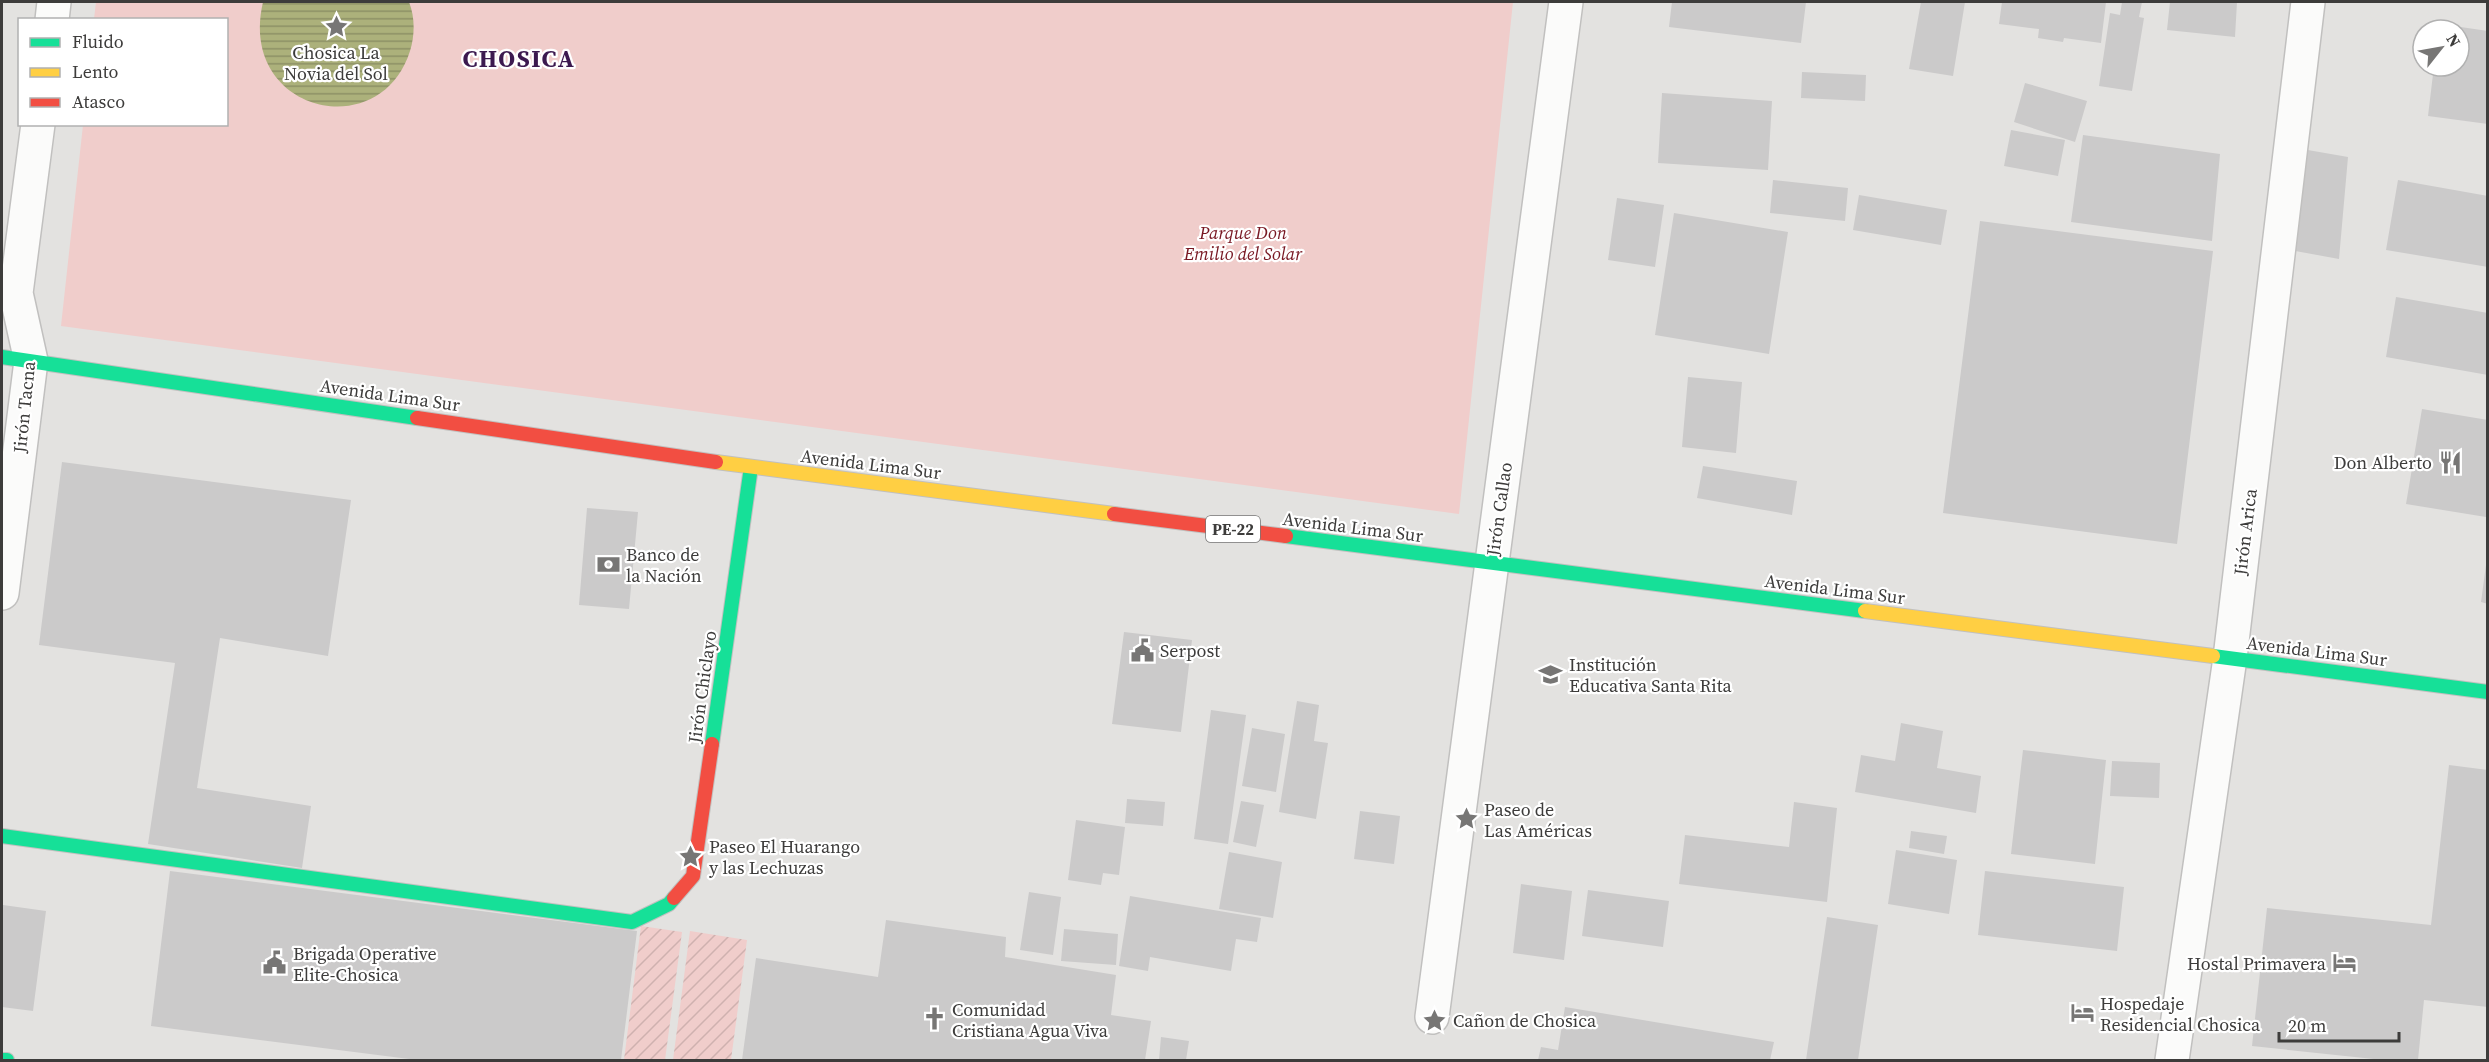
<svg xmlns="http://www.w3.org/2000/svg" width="2489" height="1062" font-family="'Source Serif 4',serif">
<defs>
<pattern id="garden-furrows" width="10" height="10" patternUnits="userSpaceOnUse" patternTransform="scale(1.5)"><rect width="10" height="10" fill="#f0cdcb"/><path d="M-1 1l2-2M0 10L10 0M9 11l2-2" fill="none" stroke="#cfb1af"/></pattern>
<pattern id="water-rules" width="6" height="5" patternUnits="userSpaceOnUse" patternTransform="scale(1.5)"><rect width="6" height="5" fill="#acb17b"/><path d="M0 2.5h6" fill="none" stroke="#8d9166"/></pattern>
</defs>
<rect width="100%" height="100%" fill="#e3e2e0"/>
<!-- park -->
<path fill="#f0cdcb" d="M96 2H1513L1459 514 61 326 83 125 226 124V20L94 19Z"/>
<!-- garden -->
<path fill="url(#garden-furrows)" d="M641 926 682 932 665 1060H624Z
M690 931 747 940 731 1060H673Z"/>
<!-- water -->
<path fill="url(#water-rules)" d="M263 2H409C415 17 415 35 410 51 380 146 237 112 263 2Z"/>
<!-- building -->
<path fill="#cbcaca" d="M1672 2H1806L1801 43 1669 27Z
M1921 2H1965L1953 76 1909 69Z
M2002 2H2106L2101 43 2064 38 2063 42 2038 38 2039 29 1999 24Z
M2122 2H2142L2139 17 2144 18 2132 91 2099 86 2110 13 2120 15Z
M2170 2H2237L2235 37 2167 30Z
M2440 24 2488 31V124L2428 116 2434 66H2459V30H2439Z
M1802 72 1866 75 1865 101 1801 98Z
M2025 83 2087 101 2075 142 2014 122Z
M1662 93 1772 101 1768 170 1658 163Z
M2011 130 2065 140 2058 176 2004 166Z
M2083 135 2220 154 2212 241 2071 222Z
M2302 149 2348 157 2339 259 2290 250Z
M1773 180 1848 188 1845 221 1770 213Z
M2398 180 2488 196V267L2386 250Z
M1859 195 1947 210 1941 245 1853 230Z
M1617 198 1664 205 1655 267 1608 260Z
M1674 213 1788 232 1769 354 1655 335Z
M1980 221 2213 251 2177 544 1943 513Z
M2396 297 2488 313V375L2386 357Z
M1688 377 1742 382 1736 453 1682 447Z
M2422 409 2488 420 2486 517 2406 504Z
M62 462 351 500 328 656 220 638 197 788 311 806 302 868 148 844 175 663 39 645Z
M1703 466 1797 481 1792 515 1697 498Z
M587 508 638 512 629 609 579 605Z
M2486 565H2488V604L2481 602Z
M1124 632 1192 640 1181 732 1112 724Z
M1297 701 1319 705 1314 741 1328 743 1316 819 1279 812Z
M1211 710 1246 715 1228 844 1194 839Z
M1901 723 1943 731 1937 768 1981 776 1976 813 1855 792 1861 755 1895 761Z
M1252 728 1285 734 1276 792 1242 786Z
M2023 750 2106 760 2095 864 2011 854Z
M2112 761 2160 763 2159 798 2110 796Z
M2449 765 2488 770V1007L2424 1000 2418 1060H2383L2252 1046 2267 908 2431 925Z
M1127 799 1165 802 1163 826 1125 823Z
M1241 801 1264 805 1256 847 1233 842Z
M1794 802 1837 808 1827 902 1679 884 1685 835 1789 847Z
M1360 811 1400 816 1394 864 1354 859Z
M1076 820 1125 827 1119 875 1103 873 1101 885 1068 880Z
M1911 831 1947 836 1944 854 1909 848Z
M1896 850 1957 860 1949 914 1888 904Z
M1229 852 1282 862 1273 918 1219 909Z
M170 871 637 931 621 1060H417L151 1026Z
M1985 871 2124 887 2117 951 1978 935Z
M1521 884 1572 891 1564 960 1513 953Z
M1588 890 1669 901 1663 947 1582 936Z
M1029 892 1061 897 1053 955 1020 950Z
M1130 896 1261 918 1257 942 1236 939 1231 971 1150 957 1148 971 1119 966Z
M3 905 46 911 33 1011 2 1007Z
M1827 917 1878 925 1858 1060H1806Z
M886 920 1006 937 1005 957 1116 975 1111 1015 1151 1021 1145 1060H742L756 958 878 977Z
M1064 929 1118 934 1116 965 1061 961Z
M1565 1007 1774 1042 1770 1060H1538L1541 1047 1558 1050Z
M1161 1037 1189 1041 1186 1060H1159Z"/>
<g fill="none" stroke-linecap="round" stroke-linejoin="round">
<defs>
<path id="street" d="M52 20 54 2
M2 593 31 361 16 293 38 124
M1432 1017 1566 2
M2172 1060 2230 658 2308 2"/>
<path id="fast" d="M2 357 417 418
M1286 536 1865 611
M2213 656 2488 692
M712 744 751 467
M2 836 632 922 669 904 674 898
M2 1060H7"/>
<path id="slow" d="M716 462 1114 514
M1865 611 2213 656"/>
<path id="jam" d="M417 418 716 462
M1114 514 1286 536
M674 898 693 876 712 744"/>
</defs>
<!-- street casing -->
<use href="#street" stroke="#c1c0bf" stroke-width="36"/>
<!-- fast casing -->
<use href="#fast" stroke="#c1c0bf" stroke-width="16"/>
<!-- slow casing -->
<use href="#slow" stroke="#c1c0bf" stroke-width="16"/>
<!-- jam casing -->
<use href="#jam" stroke="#c1c0bf" stroke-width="16"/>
<!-- street -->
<use href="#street" stroke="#fbfbfa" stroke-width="33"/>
<!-- fast -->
<use href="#fast" stroke="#16e098" stroke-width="14"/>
<!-- slow -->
<use href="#slow" stroke="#ffcf43" stroke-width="14"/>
<!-- jam -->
<use href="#jam" stroke="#f24e42" stroke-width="14"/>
</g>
<!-- icons -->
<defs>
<symbol id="sight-bare" viewBox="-9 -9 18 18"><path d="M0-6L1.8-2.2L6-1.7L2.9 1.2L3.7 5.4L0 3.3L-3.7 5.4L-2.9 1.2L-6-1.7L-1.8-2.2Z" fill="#777675" stroke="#fff" stroke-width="2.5" paint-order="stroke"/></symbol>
<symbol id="restaurant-bare" viewBox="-9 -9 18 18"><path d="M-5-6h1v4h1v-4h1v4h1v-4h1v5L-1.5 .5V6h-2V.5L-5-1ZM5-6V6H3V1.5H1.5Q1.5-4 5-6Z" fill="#777675" stroke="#fff" stroke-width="2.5" paint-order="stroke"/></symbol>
<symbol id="bank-bare" viewBox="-9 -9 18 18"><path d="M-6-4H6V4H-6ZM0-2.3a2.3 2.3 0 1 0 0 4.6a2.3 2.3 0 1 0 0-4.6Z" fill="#777675" stroke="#fff" stroke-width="2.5" paint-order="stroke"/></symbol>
<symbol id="civic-bare" viewBox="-9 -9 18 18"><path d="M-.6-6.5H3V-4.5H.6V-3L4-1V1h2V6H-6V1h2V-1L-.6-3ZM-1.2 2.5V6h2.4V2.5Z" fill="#777675" stroke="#fff" stroke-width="2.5" paint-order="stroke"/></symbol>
<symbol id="school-bare" viewBox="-9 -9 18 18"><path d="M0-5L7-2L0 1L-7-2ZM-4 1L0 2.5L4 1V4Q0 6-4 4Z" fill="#777675" stroke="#fff" stroke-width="2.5" paint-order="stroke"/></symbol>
<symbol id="hotel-bare" viewBox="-9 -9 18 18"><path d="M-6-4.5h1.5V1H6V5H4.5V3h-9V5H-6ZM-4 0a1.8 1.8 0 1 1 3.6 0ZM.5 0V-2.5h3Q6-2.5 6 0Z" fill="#777675" stroke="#fff" stroke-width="2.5" paint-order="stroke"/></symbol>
<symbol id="church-bare" viewBox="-9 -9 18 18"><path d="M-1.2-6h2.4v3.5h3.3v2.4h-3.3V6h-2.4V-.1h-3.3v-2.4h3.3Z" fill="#777675" stroke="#fff" stroke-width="2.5" paint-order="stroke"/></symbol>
</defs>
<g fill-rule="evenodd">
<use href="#sight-bare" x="320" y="10" width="33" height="33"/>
<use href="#restaurant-bare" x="2434" y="446" width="33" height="33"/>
<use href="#bank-bare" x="592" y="548" width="33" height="33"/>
<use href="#civic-bare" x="1126" y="634" width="33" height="33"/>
<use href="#school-bare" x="1534" y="658" width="33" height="33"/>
<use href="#sight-bare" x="1450" y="802" width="33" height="33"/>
<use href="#sight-bare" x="674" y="840" width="33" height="33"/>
<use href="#civic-bare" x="258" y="946" width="33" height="33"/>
<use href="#hotel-bare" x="2328" y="946" width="33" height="33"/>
<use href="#hotel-bare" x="2066" y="996" width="33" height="33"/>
<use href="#church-bare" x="918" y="1002" width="33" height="33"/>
<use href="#sight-bare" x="1418" y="1004" width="33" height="33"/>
</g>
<g text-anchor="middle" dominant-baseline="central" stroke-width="4.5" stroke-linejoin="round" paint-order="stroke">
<!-- shield labels -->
<rect fill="#fff" stroke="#777676" stroke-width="1.5" x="1206" y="516" width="54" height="26" rx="4.5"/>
<g font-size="16" font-weight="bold" fill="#3d3c3b">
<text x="1233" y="529">PE-22</text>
</g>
<!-- poi labels -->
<g font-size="18" fill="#3d3c3b" stroke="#fff" text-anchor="start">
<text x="336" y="52" text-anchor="middle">Chosica La<tspan x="336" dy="21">Novia del Sol</tspan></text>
<text x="2432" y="462" text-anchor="end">Don Alberto</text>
<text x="626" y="554">Banco de<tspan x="626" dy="21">la Nación</tspan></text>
<text x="1160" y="650">Serpost</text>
<text x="1569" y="664">Institución<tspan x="1569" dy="21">Educativa Santa Rita</tspan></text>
<text x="1484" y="809">Paseo de<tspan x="1484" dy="21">Las Américas</tspan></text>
<text x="709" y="846">Paseo El Huarango<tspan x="709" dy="21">y las Lechuzas</tspan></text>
<text x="293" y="953">Brigada Operative<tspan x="293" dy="21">Elite-Chosica</tspan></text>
<text x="2326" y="963" text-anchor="end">Hostal Primavera</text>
<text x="2100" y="1003">Hospedaje<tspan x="2100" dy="21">Residencial Chosica</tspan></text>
<text x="952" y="1009">Comunidad<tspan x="952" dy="21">Cristiana Agua Viva</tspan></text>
<text x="1453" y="1020">Cañon de Chosica</text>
</g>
<!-- park labels -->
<g font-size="18" font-style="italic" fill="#781722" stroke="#fff">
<text x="1243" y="232">Parque Don<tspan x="1243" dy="21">Emilio del Solar</tspan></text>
</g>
<!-- street labels -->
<g font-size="18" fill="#3d3c3b" stroke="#fff">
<text transform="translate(390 395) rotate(8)">Avenida Lima Sur</text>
<text transform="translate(24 407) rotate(-84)">Jirón Tacna</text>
<text transform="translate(871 464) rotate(7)">Avenida Lima Sur</text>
<text transform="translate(1499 509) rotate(-82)">Jirón Callao</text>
<text transform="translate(1353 527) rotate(7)">Avenida Lima Sur</text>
<text transform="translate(2245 532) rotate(-83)">Jirón Arica</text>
<text transform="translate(1835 589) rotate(7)">Avenida Lima Sur</text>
<text transform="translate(2317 651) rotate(7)">Avenida Lima Sur</text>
<text transform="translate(702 687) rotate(-82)">Jirón Chiclayo</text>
</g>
<!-- district labels -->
<g font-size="24" font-weight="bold" letter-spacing="1.5" fill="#3c194f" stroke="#fff">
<text x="519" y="58">CHOSICA</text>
</g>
</g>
<!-- border -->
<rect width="2489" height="1062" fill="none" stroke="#3d3c3b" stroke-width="6"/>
<!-- legend -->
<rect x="18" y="18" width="210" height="108" fill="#ffffff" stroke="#b1b1b1" stroke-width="1.5"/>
<rect x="30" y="38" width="30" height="9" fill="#16e098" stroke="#b1b1b1" stroke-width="1.5"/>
<text x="72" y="48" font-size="18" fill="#3d3c3b">Fluido</text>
<rect x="30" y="68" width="30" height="9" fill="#ffcf43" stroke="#b1b1b1" stroke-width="1.5"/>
<text x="72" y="78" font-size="18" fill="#3d3c3b">Lento</text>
<rect x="30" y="98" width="30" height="9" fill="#f24e42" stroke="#b1b1b1" stroke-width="1.5"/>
<text x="72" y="108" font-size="18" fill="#3d3c3b">Atasco</text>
<!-- north arrow -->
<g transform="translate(2441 48) rotate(59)"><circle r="28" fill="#ffffff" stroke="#b1b1b1" stroke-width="1.5"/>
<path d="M0-4.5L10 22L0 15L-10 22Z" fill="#777675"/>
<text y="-9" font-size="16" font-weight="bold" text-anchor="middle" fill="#3d3c3b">N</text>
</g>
<!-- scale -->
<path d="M2279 1032v9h120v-9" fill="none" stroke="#3d3c3b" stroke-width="3"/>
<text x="2288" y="1032" font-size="18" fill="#3d3c3b" stroke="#ffffff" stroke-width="4.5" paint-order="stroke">20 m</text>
</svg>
